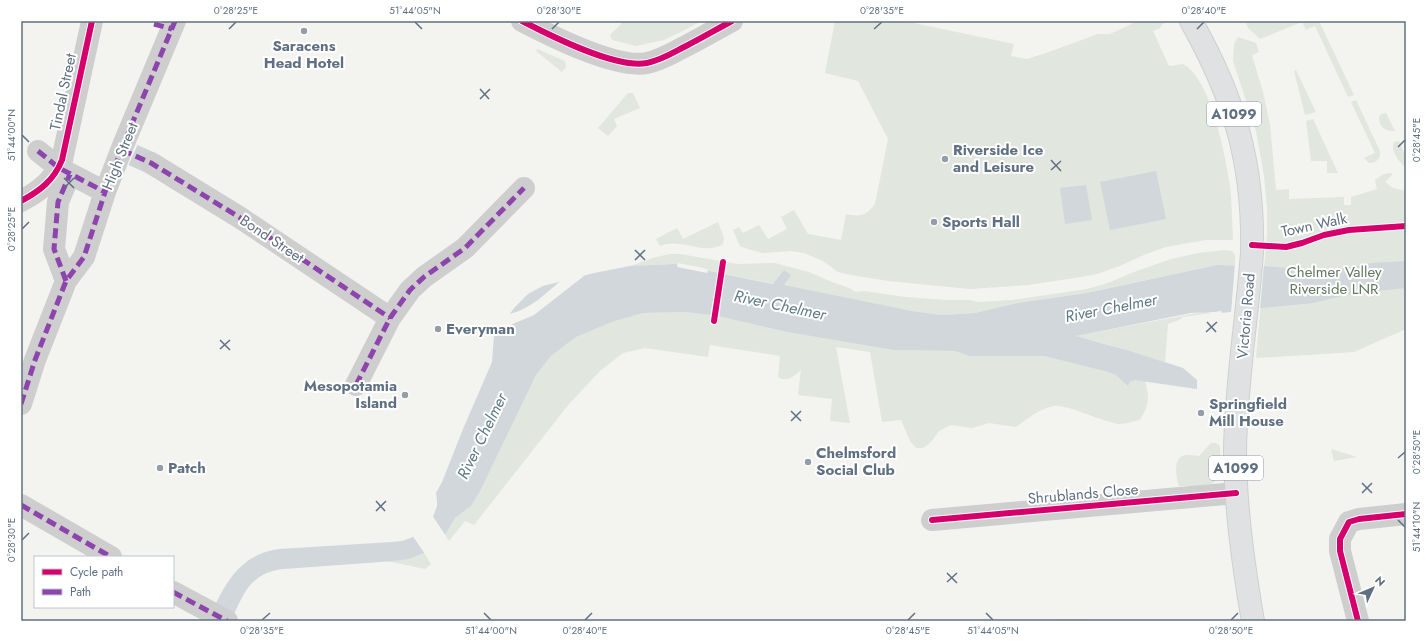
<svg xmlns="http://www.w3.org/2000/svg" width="1427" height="642" font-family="Jost,sans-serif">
<rect width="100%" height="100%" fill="#f3f3f0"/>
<!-- green -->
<path fill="#e1e6de" d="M624 21H701L687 29 664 40 636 46 612 40 610 35Z
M835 21H904L1014 44 1011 56 1027 59 1049 52 1098 34H1110L1138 21H1165L1160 28 1153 31 1169 66 1183 64C1211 79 1225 154 1230 185 1232 203 1232 222 1233 240H1206L1166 247 1146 254 1120 266 1097 274 1081 277 1028 285 970 289 888 281 851 275 838 272 823 261 804 253 791 251 763 253 751 250 740 246 733 230 739 227 743 233 759 225 768 239 787 229 781 217 794 210 808 234 841 240 846 214C860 217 866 216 875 204L888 139 858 81 825 73Z
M1250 21H1319L1354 95 1348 97 1315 26 1306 30 1302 22 1260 39 1248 28 1246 23Z
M1238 37 1256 43 1259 52 1252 55 1263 92 1270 124 1276 190 1289 189V199L1344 197V205H1351V197L1377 189 1375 180C1381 176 1387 171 1393 174L1385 182 1393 188 1406 191V329L1354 352 1256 358 1267 235V208L1264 176 1256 131 1233 61 1234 44Z
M537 49 565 61 566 67 562 72 536 51Z
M1296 70 1316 112 1305 115 1294 71Z
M628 93H633L640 108 614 119 617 126 608 136 598 128Z
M1356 100 1380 151C1381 159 1376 163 1369 163L1364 158 1375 153 1351 102Z
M1386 113 1395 131C1385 132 1379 126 1379 117L1381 114Z
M1313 119 1338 173H1327V161H1311L1306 121Z
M1399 141 1406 157V167C1399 163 1390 150 1394 142Z
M718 222 724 238 723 244C709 253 693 245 679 244 672 243 666 244 660 246L656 239 677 228 683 239Z
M1224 250 1232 251 1235 255V265H1215L1087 293 1017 303 975 313 941 315 912 311 675 264 630 266 653 258 669 254H680L738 264 775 263 809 272 832 282 849 288 856 292 864 291 905 297 947 300H968L978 302 1012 300 1087 289 1108 283 1134 272 1171 259 1199 253Z
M685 312 718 316 787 332 893 350 955 351 969 356H1044L1108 372 1116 375 1128 385 1132 380 1145 381C1150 399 1149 405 1140 420 1134 421 1125 424 1119 424 1101 422 1068 404 1053 406 1039 409 1027 419 1016 427L989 423 972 428 951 425 939 431 931 442 923 448H916L910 441 901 420 882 422 870 352 836 347 850 423 830 421 832 399 798 395 801 370C794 376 787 383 778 377L780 356 710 345 708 357 645 348 623 353 600 371 569 404 474 525 465 521 449 541 445 535 455 518 471 506 536 375 551 356 576 337 612 322 643 313Z
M1203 312 1211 313 1183 317 1179 320 1168 324 1165 362 1103 343 1075 336Z
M1211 443H1216L1220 446C1220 455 1222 464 1221 472 1219 489 1191 486 1179 486 1176 478 1172 456 1186 455 1190 454 1195 456 1199 456Z
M1331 449 1357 457 1334 461Z
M424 553 431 564 425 569 387 561 409 559Z
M1056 619H1089V621H1056Z"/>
<!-- water -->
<path fill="#d1d7da" d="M1156 171 1166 219 1110 230 1100 182Z
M1086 185 1092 220 1065 224 1060 188Z
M1406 261V288L1350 294 1313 303 1261 308 1222 313 1221 311C1211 313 1202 312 1191 313L1076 336 1130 351 1183 368 1197 380V389L1134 380 1130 382 1128 386 1116 375 1108 372 1044 356H969L955 351 893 350 787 332 718 316 685 312 643 313 612 322 576 337 551 356 536 375 480 491 471 506 455 518 445 535 424 553 409 559 394 561 284 569C251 572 243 594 231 621L216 603C230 575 245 554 279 549L392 542 402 541 413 537 433 517 437 506V500L436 493 442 482 463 429 492 362 494 336 502 324 515 307 528 294 543 286 594 273 630 266 675 264 773 284 784 270 791 275 784 285 912 311 941 315 975 313 1017 303 1087 293 1216 265 1264 266 1311 270 1345 268 1372 263Z"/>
<!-- pier -->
<path fill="#f3f3f0" d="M678 263 708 269 707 273 677 267Z
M1235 263 1264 264 1260 310 1231 313Z
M718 271 725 272 719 319 710 317Z
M581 274 584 276 534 315 494 332 506 315 519 311 527 307 538 300 564 278Z
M432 515 446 536 425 554 412 535Z"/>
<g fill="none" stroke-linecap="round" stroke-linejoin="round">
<!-- minor-tunnel -->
<path stroke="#ced2d5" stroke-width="22" stroke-dasharray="22 11" stroke-linecap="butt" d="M133 155 151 163"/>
<defs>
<path id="major" d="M1191 21C1235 99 1254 164 1252 253 1247 319 1236 384 1235 450 1235 507 1243 564 1253 621"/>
</defs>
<!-- major casing -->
<use href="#major" stroke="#ced0d0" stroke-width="24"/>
<!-- minor -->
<path stroke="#cececf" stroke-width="22" d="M522 21C551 36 616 69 647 63 662 60 674 52 686 46 702 38 717 29 732 21
M38 151 59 168 105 192
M151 163 239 217 390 318
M21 201C40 191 54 180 62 160L92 21
M66 281 54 249 58 202 70 174
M356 385 390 318 410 290 424 277 465 248 524 188
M21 404 35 360 66 281 84 257 105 192 124 143 175 21
M21 505 111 557
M932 520 1236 493
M173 592 227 621
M1358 621 1340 551V539L1349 522 1359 519 1406 514"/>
<!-- major -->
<use href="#major" stroke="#e0e1e2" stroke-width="22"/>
<!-- quiet -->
<path stroke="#8e44ad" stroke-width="5" stroke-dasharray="10 5" stroke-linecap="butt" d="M154 24 172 29
M122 150 151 163 239 217 390 318
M38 151 59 168 105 192
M66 281 54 249 58 202 70 174
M356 385 390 318 410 290 424 277 465 248 524 188
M21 404 35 360 66 281 84 257 105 192 124 143 175 21
M21 505 111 557
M173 592 227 621"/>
<defs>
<path id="cycleway" d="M522 21C551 36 616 69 647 63 662 60 674 52 686 46 702 38 717 29 732 21
M21 201C40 191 54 180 62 160L92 21
M1252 245 1286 247 1302 243 1324 235 1349 230 1406 226
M714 321 723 262
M932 520 1236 493
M1358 621 1340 551V539L1349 522 1359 519 1406 514"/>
</defs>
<!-- cycleway casing -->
<use href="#cycleway" stroke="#fff" stroke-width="8"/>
<!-- cycleway -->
<use href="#cycleway" stroke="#d6006c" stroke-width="6"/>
</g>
<!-- ticks -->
<path fill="none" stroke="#607083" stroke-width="1.5" d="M415 22 422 29M229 29 236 22M552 29 559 22M874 29 882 22M1197 29 1204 22M480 89 489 99M480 99 490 89M22 135 29 142M1398 147 1405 140M1051 160 1061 171M1051 170 1061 161M64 178 74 188M64 188 74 178M22 229 29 222M635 250 645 260M635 260 645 250M1207 322 1216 332M1206 332 1217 322M220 340 230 350M220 349 230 340M791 411 801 421M791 421 801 411M1398 458 1405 452M1362 483 1372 493M1362 493 1372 483M376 501 385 511M376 511 386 501M1398 520 1405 527M22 540 29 533M947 573 957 583M947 582 957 573M484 613 491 620M986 613 993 620M262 620 270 613M585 620 592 613M908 620 915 613M1231 620 1238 613"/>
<!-- markers -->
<g fill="#939ea9" stroke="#fff" stroke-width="1.5">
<circle cx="304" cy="31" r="4"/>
<circle cx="945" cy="159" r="4"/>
<circle cx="934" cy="222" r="4"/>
<circle cx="438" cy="329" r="4"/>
<circle cx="405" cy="395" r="4"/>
<circle cx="1201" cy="413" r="4"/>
<circle cx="808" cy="462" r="4"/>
<circle cx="160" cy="468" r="4"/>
</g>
<g text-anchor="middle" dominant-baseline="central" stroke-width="4" stroke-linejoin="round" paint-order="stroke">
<!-- shield labels -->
<g fill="#fff" stroke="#909ba8" stroke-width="1">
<rect x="1207" y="102" width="54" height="24" rx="3"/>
<rect x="1209" y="456" width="54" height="24" rx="3"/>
</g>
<g font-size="14" font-weight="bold" fill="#607083">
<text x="1234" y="114">A1099</text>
<text x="1236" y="468">A1099</text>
</g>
<!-- poi labels -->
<g font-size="15" font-weight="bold" fill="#607083" stroke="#fff" text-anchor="start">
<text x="304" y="46" text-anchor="middle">Saracens<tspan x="304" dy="17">Head Hotel</tspan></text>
<text x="953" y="150">Riverside Ice<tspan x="953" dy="17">and Leisure</tspan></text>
<text x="942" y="222">Sports Hall</text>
<text x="446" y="329">Everyman</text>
<text x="397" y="386" text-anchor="end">Mesopotamia<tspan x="397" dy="17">Island</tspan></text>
<text x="1209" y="404">Springfield<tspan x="1209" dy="17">Mill House</tspan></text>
<text x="816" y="453">Chelmsford<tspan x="816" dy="17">Social Club</tspan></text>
<text x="168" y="468">Patch</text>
</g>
<!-- street labels -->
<g font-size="15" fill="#607083" stroke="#fff">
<text transform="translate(63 92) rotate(-78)">Tindal Street</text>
<text transform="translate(120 156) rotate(-68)">High Street</text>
<text transform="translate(1314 225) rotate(-12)">Town Walk</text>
<text transform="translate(272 239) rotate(34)">Bond Street</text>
<text transform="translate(1246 316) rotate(-85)">Victoria Road</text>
<text transform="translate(1083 494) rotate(-5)">Shrublands Close</text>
</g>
<!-- park labels -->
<g font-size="15" fill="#627a5f" stroke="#fff">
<text x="1334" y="272">Chelmer Valley<tspan x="1334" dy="17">Riverside LNR</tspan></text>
</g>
<!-- water labels -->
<g font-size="16" font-style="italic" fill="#5f7a89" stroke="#fff">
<text transform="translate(780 305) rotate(12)">River Chelmer</text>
<text transform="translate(1111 308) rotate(-11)">River Chelmer</text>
<text transform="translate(482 436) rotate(-64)">River Chelmer</text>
</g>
</g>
<!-- border -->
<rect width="1427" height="642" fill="none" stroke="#ffffff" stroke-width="44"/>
<!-- legend -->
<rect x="34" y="556" width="140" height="52" fill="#ffffff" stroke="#bfc6cd"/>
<rect x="42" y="569" width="20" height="6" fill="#d6006c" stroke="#bfc6cd"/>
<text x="70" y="576" font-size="12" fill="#607083">Cycle path</text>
<rect x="42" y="589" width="20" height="6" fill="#8e44ad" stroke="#bfc6cd"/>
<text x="70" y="596" font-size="12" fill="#607083">Path</text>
<!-- north arrow -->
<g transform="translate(1373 588) rotate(46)" stroke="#ffffff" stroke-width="3" paint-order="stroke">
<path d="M0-3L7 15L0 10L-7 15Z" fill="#607083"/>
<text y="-6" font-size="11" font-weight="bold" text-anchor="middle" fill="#607083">N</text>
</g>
<rect x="22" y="22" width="1383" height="598" fill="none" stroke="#607083" stroke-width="1.5"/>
<g font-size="10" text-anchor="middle" fill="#607083">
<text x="236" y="14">0°28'25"E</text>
<text x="415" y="14">51°44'05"N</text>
<text x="559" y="14">0°28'30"E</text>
<text x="882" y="14">0°28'35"E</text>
<text x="1204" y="14">0°28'40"E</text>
<text transform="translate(11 135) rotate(-90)" y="4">51°44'00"N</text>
<text transform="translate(1416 140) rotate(-90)" y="4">0°28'45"E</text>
<text transform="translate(11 229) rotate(-90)" y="4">0°28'25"E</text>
<text transform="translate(1416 452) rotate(-90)" y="4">0°28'50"E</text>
<text transform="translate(1416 527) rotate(-90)" y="4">51°44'10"N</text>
<text transform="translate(11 540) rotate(-90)" y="4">0°28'30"E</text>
<text x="262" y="634">0°28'35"E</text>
<text x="491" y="634">51°44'00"N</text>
<text x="585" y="634">0°28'40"E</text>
<text x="908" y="634">0°28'45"E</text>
<text x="993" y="634">51°44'05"N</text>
<text x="1231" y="634">0°28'50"E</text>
</g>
</svg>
